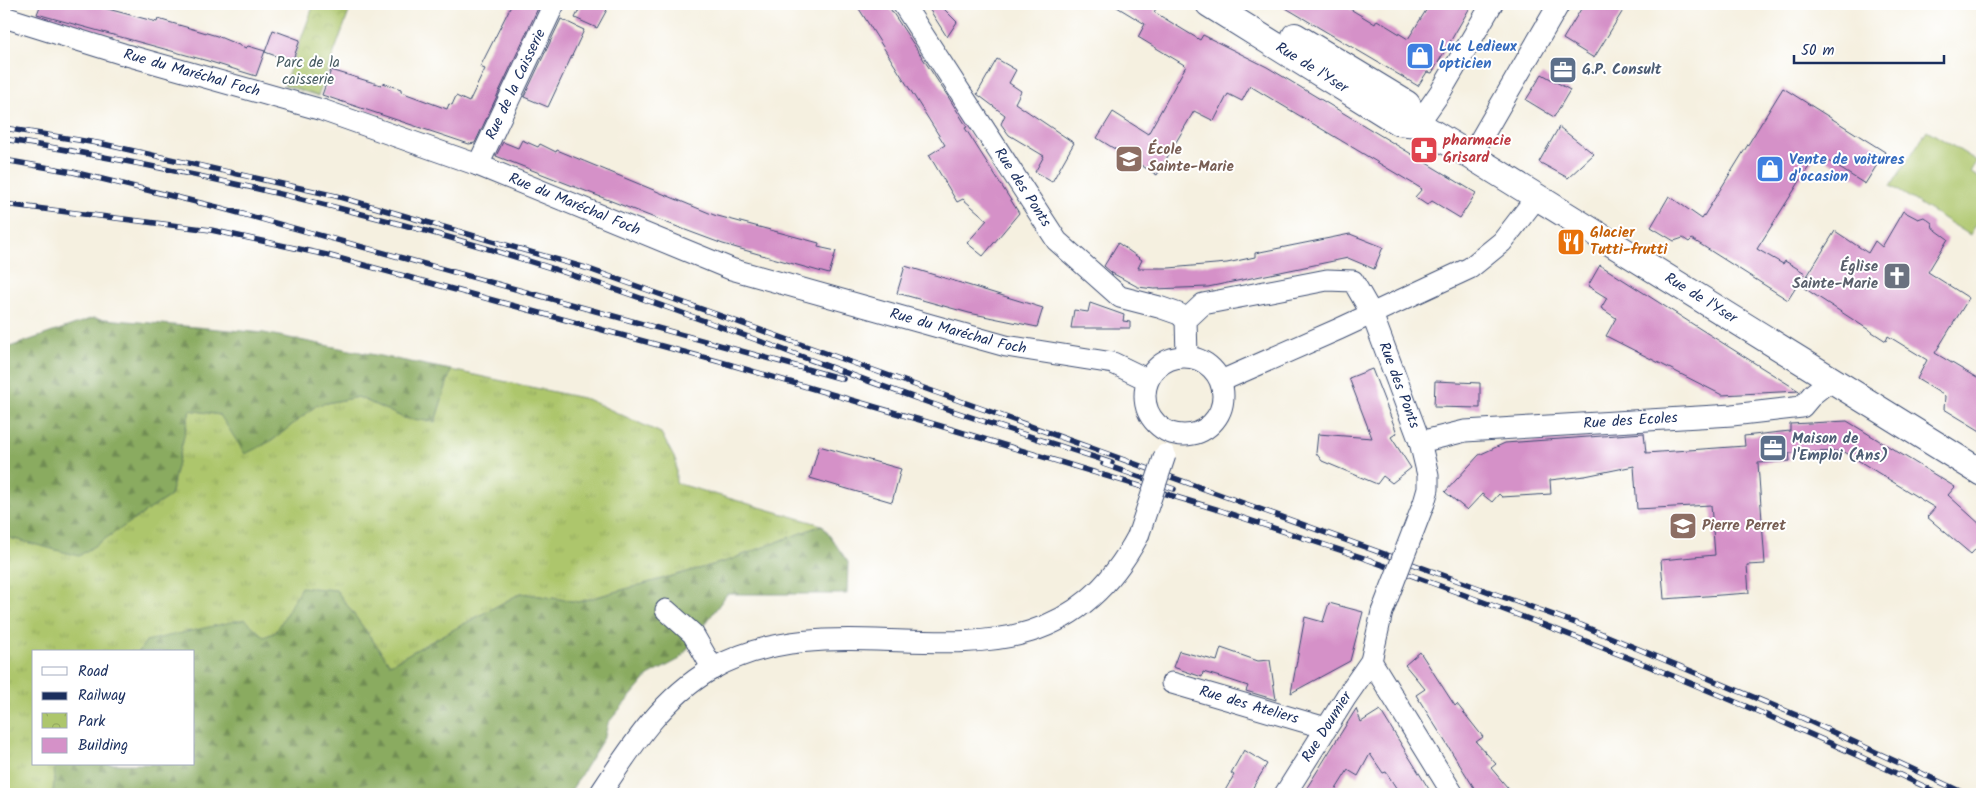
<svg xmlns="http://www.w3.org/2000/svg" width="1986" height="798" font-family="Kalam,sans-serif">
<defs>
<pattern id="grass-tufts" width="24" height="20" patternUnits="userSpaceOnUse" patternTransform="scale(1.25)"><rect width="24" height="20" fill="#adc66c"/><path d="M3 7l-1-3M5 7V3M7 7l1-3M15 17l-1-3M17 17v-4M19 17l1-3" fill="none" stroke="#94aa60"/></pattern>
<pattern id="forest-firs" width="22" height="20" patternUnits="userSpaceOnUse" patternTransform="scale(1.25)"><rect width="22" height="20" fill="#8aab60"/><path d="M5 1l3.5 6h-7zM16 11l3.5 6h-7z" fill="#708c52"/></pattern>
<pattern id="park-crowns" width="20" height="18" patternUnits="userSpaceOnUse" patternTransform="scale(1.25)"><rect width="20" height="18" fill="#adc66c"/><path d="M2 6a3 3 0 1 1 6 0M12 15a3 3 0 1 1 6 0" fill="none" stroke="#94aa60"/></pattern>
</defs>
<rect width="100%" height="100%" fill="#fff"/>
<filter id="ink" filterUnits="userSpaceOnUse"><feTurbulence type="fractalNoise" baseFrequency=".02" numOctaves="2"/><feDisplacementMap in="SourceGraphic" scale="10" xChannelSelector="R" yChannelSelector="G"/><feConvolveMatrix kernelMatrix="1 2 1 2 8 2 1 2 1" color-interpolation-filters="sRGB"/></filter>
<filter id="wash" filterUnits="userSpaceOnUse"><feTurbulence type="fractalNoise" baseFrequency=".0096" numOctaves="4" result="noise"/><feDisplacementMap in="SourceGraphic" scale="20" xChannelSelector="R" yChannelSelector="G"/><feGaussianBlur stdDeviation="1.12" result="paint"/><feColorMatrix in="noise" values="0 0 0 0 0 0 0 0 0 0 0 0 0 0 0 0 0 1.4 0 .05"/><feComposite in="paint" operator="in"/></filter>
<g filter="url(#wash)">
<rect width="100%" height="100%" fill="#f5f0e0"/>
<!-- grass -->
<path fill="url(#grass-tufts)" stroke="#647a65" d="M451 370 587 399 661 433 676 461V483L822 525 727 561 578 602 521 593 390 664 336 590 276 632 264 637 146 641 139 652H34V764H55L53 794H4V533L10 538 79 555 170 496 190 410 220 415 273 440 317 405 358 397 404 418 435 422Z"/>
<!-- forest -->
<path fill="url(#forest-firs)" stroke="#526d5f" d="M93 318 264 333 451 370 435 422 404 418 358 397 317 405 273 440 245 454 220 415 190 410 170 496 79 556 10 538 4 533V349Z
M822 525 848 562 847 594H727L680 659 648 676 608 723 605 736 569 794H53L55 764H194V652H139L146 641 245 619 264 637 276 632 301 587 336 590 390 664 521 593 578 602 727 561Z"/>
<!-- park -->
<path fill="url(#park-crowns)" stroke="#647a65" d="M314 4H352L318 96 284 85Z"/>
<!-- pitch -->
<path fill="#adc66c" stroke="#647a65" d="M1927 130 1977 161 1970 172 1982 180V214L1970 235 1891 186Z"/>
<g id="blocks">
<!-- building -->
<path fill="#d591c8" d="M41 4H89L157 22 158 19 217 36 246 48 248 46 265 51 256 76 208 61 37 14Z
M512 4H540L475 143 469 144 322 95 331 70 381 85 383 83 401 89V92L447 109 449 104 452 105 456 96 469 102 485 69 480 67Z
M582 4H610L597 28 575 18Z
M856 4H887L949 98 967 127 965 128 1019 213 983 256 967 243 987 220 963 199 957 202 929 155 945 145Z
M926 4H939L957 22 947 37Z
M1112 4H1159L1154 12 1200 40 1203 35 1267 67 1476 193 1460 218 1432 201 1427 205 1415 197 1422 189 1250 86 1242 101 1228 94 1214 121 1194 111 1157 175 1097 138 1113 112 1148 134 1186 66 1138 37 1145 24Z
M1279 4H1342L1375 24 1377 20 1408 39 1430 4H1472L1432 73 1427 72 1418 86Z
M1584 4H1627L1594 58 1563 39Z
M561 19 584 30 548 107 524 97Z
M273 30 300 40 292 62 265 52Z
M997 59 1016 70 1009 83 1021 91 1015 103 1074 143 1052 182 1035 172 1044 156 1009 135 1001 124 1005 115 977 94Z
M1542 74 1570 90 1554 117 1526 100Z
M1783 88 1885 152 1865 184 1817 154 1757 249 1783 264 1785 261 1805 273 1788 300 1692 239 1689 242 1683 238 1674 241 1651 227 1669 196 1702 219Z
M1559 127 1594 154 1568 178 1539 162Z
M522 140 538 147 540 144 556 152 557 150 714 215 819 243 818 247 836 251 829 274 723 244 688 231 496 156 503 142 518 148Z
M1903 211 1918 219 1924 217 1932 223 1933 228 1948 239 1928 272 1969 298 1935 353 1982 381V432L1944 409 1945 396 1917 379 1927 360 1888 336 1886 341 1801 286 1835 231 1868 253 1875 241 1882 247Z
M1350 234 1383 247 1374 269 1348 258 1208 287 1154 289 1138 287 1112 273 1104 266 1118 243 1142 260 1138 268H1169L1227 263 1255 257V253Z
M1600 265 1702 330 1799 391 1722 395 1606 336 1616 318 1601 308 1607 298 1588 286Z
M905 266 1043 308 1037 327 969 313 897 293Z
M1090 303 1124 315 1123 321 1130 322V328H1071L1074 310 1088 312Z
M1372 369 1397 433 1391 437 1411 468 1392 483 1383 476 1377 484 1322 461 1316 453 1318 434 1372 438 1349 378Z
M1435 381 1480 383V408L1434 407Z
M1847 421 1955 487 1948 495 1982 526V542L1971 554 1927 517 1935 508 1843 451 1789 453 1790 461 1758 463 1765 564 1747 565 1749 593 1664 599 1661 560 1715 555 1711 505 1637 509 1634 466 1585 476 1550 480 1551 494 1502 497 1499 494 1492 502 1482 494 1467 510 1445 492 1479 455 1505 443 1644 433 1646 453 1745 446 1744 436 1790 431V424Z
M819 446 901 469 892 502 810 478Z
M1329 603 1363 612 1350 661 1291 693 1305 617 1323 622Z
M1221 648 1258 661 1270 660 1276 700 1246 691 1248 686 1230 680 1203 672 1202 677 1173 667 1179 651 1217 661Z
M1420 652 1455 706 1457 704 1483 737 1476 742 1496 764 1491 768 1513 794H1478L1416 695 1425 689 1405 665Z
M1356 709 1361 722 1380 710 1432 794H1400L1386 772 1383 773 1370 754 1358 776 1348 770 1333 794H1303Z
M1244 750 1267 764 1249 794H1223L1234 775 1231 773Z"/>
</g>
</g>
<g filter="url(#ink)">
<use href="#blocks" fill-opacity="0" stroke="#3c4c72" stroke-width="1"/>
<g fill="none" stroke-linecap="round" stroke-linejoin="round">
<defs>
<g id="minor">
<path id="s1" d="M903 4 1057 241 1120 297 1159 307 1179 314 1186 320"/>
<path id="s2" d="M4 17 123 54 322 110 478 165 731 269 1006 346 1113 363 1148 380"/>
<path d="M1418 124 1441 91 1492 4"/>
<path d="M1471 156 1559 4"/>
<path id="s3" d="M478 165 554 4"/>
<path id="s4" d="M1187 356 1186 320 1203 304 1327 280 1353 281 1372 314 1420 442 1428 475V489L1424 503"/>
<circle cx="1184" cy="396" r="39"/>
<path d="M1221 381 1339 329 1470 268 1502 242 1536 198"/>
<path id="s5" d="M1420 442 1465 431 1732 415 1802 407 1813 394 1832 379"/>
<path d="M666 610 693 634 713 669"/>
<path d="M1371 661 1453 794"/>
<path id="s6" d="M1172 683 1326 728"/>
<path d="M600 794C631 747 662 698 712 669 857 587 1038 723 1138 536"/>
<path id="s7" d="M1285 794 1346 697 1371 661 1382 612"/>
</g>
<g id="major">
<path id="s8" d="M1209 4 1398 122 1418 124 1471 156 1982 473"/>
<path d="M1295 36 1407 104 1418 124"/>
</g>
</defs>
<!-- minor casing -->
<use href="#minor" stroke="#3c4c72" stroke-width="23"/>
<!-- major casing -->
<use href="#major" stroke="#3c4c72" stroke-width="28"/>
<!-- minor -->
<use href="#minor" stroke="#fff" stroke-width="21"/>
<!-- major -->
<use href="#major" stroke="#fff" stroke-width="26"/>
<defs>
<path id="rail" d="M4 128 103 144 336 196 586 268 994 413 1581 625 1796 715 1966 794
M4 139C200 172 397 217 585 279 699 317 811 361 924 401 986 423 1049 442 1112 463
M4 160 73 172 217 207 843 379
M4 204 211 230 327 255 728 364 944 427 1219 510 1373 561
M1103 464 1174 489
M1366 559C1561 629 1753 704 1940 794"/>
</defs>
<!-- rail casing -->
<use href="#rail" stroke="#1b2f5e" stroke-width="5.5"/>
<!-- rail -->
<use href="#rail" stroke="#fff" stroke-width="4" stroke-dasharray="11" stroke-linecap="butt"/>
<defs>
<path id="minor-bridge" d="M1138 536 1165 455
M1382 612 1424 503"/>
</defs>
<!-- minor-bridge casing -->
<use href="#minor-bridge" stroke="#3c4c72" stroke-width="23" stroke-linecap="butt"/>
<!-- minor-bridge -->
<use href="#minor-bridge" stroke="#fff" stroke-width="21"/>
</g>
</g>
<!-- icons -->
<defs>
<symbol id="shop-square" viewBox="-11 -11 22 22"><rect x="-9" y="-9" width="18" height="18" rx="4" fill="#3f7fe0" stroke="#fff"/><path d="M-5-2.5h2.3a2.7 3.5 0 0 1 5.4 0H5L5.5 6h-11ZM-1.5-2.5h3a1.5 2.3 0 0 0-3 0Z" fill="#fff"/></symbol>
<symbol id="office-square" viewBox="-11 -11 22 22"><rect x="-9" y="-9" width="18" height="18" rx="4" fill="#5c6f8a" stroke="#fff"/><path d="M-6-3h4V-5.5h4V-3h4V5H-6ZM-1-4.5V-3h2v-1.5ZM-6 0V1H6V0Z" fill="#fff"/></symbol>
<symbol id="pharmacy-square" viewBox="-11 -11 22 22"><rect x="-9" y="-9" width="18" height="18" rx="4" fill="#e0444e" stroke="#fff"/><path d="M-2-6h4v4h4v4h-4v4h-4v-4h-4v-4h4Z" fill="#fff"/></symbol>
<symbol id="school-square" viewBox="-11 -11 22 22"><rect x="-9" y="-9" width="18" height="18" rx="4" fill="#8d6e63" stroke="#fff"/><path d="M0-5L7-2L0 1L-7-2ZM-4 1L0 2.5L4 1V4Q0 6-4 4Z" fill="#fff"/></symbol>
<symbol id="restaurant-square" viewBox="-11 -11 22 22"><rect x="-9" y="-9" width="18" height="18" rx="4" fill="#e8710a" stroke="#fff"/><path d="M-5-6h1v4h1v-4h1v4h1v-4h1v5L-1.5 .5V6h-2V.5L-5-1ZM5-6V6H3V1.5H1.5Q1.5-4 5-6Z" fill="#fff"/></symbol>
<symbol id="church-square" viewBox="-11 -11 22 22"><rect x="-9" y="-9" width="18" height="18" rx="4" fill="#6b7280" stroke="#fff"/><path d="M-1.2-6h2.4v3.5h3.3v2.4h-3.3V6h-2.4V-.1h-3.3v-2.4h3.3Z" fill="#fff"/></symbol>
</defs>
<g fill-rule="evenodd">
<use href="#shop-square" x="1404" y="40" width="32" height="32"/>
<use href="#office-square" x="1547" y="54" width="32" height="32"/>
<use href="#pharmacy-square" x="1408" y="134" width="32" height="32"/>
<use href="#school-square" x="1113" y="143" width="32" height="32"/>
<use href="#shop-square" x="1754" y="153" width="32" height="32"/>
<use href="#restaurant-square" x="1555" y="226" width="32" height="32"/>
<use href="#church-square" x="1881" y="260" width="32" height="32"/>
<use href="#office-square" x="1757" y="432" width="32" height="32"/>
<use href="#school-square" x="1667" y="510" width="32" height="32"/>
</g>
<g text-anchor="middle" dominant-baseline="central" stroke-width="4" stroke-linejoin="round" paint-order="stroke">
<!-- shop labels -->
<g font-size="15" font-weight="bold" fill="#366cbe" stroke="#fff" text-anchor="start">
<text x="1439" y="47">Luc Ledieux<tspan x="1439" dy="17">opticien</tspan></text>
<text x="1789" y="160">Vente de voitures<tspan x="1789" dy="17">d'ocasion</tspan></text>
</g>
<!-- park labels -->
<g font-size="15" fill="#475c62" stroke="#fff">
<text x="308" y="63">Parc de la<tspan x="308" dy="17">caisserie</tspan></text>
</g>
<!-- street labels -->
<g font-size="15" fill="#1b2f5e" stroke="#fff">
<text stroke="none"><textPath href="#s8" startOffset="121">Rue de l'Yser</textPath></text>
<text stroke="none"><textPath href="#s2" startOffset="196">Rue du Maréchal Foch</textPath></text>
<text stroke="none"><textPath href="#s3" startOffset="89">Rue de la Caisserie</textPath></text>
<text stroke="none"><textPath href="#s1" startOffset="219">Rue des Ponts</textPath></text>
<text stroke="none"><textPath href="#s2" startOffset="601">Rue du Maréchal Foch</textPath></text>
<text stroke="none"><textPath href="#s8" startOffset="575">Rue de l'Yser</textPath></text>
<text stroke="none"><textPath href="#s2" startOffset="1006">Rue du Maréchal Foch</textPath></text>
<text stroke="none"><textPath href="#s4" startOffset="326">Rue des Ponts</textPath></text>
<text stroke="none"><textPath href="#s5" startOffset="212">Rue des Ecoles</textPath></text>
<text stroke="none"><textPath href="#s6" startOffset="80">Rue des Ateliers</textPath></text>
<text stroke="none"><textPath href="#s7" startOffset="79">Rue Doumier</textPath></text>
</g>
<!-- service labels -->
<g font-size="15" font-weight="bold" fill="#4e5e75" stroke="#fff" text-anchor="start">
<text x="1582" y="70">G.P. Consult</text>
<text x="1792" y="439">Maison de<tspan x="1792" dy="17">l'Emploi (Ans)</tspan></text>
</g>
<!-- health labels -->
<g font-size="15" font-weight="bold" fill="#be3a42" stroke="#fff" text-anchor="start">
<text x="1443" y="141">pharmacie<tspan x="1443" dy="17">Grisard</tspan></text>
</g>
<!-- education labels -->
<g font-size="15" font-weight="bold" fill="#785e54" stroke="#fff" text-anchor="start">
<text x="1148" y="150">École<tspan x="1148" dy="17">Sainte-Marie</tspan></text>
<text x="1702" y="526">Pierre Perret</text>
</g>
<!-- food labels -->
<g font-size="15" font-weight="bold" fill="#c56008" stroke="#fff" text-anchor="start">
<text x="1590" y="233">Glacier<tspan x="1590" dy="17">Tutti-frutti</tspan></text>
</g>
<!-- worship labels -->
<g font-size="15" font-weight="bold" fill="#5b616d" stroke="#fff" text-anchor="end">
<text x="1878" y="267">Église<tspan x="1878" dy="17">Sainte-Marie</tspan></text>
</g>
</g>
<!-- margin -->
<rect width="1986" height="798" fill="none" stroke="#fff" stroke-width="20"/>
<!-- legend -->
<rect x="32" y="650" width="162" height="115" fill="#ffffff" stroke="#a4acbf"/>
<rect x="42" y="667" width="25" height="8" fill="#ffffff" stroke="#a4acbf"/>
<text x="78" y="676" font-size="15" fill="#1b2f5e">Road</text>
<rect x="42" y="692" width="25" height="8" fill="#1b2f5e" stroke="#a4acbf"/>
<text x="78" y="700" font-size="15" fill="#1b2f5e">Railway</text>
<rect x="42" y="713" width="25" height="15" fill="url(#park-crowns)" stroke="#a4acbf"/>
<text x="78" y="726" font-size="15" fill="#1b2f5e">Park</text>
<rect x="42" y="738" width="25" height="15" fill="#d591c8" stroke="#a4acbf"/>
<text x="78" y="750" font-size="15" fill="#1b2f5e">Building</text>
<!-- scale -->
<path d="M1794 55v8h150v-8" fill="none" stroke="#1b2f5e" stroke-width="2.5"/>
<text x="1801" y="55" font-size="15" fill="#1b2f5e" stroke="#ffffff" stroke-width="4" paint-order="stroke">50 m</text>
</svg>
